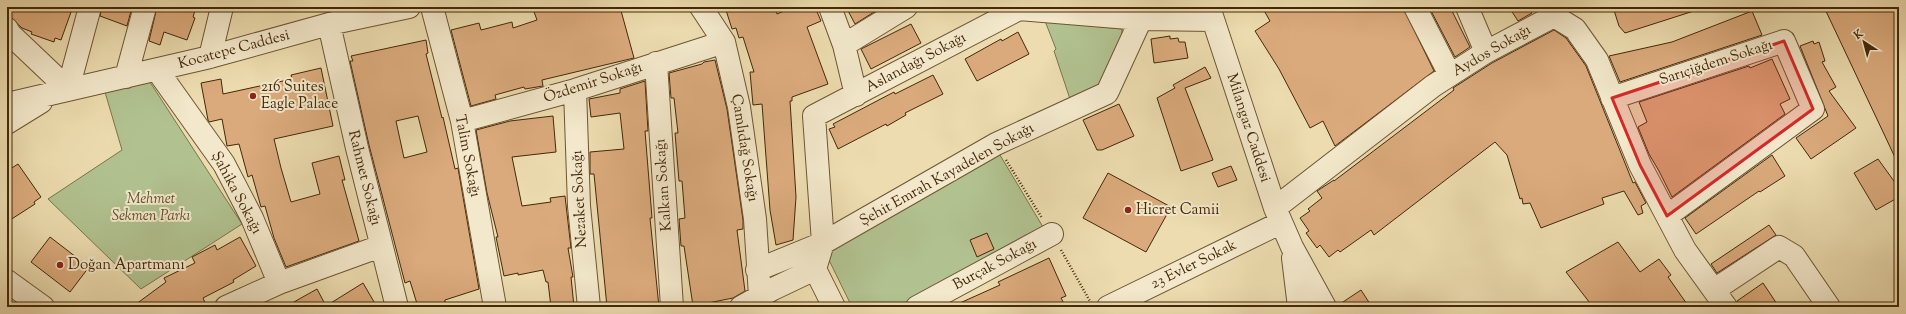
<svg xmlns="http://www.w3.org/2000/svg" width="1906" height="314" font-family="'Sorts Mill Goudy',serif">
<rect width="100%" height="100%" fill="#ecdcaf"/>
<filter id="stains"><feTurbulence type="fractalNoise" baseFrequency=".005" numOctaves="4"/><feColorMatrix values="0 0 0 0 .2 0 0 0 0 .09 0 0 0 0 .02 0 0 0 .5 -.17"/></filter>
<radialGradient id="worn" r=".72"><stop offset=".6" stop-color="#630" stop-opacity="0"/><stop offset="1" stop-color="#630" stop-opacity=".3"/></radialGradient>
<!-- green -->
<path fill="#b1c290" stroke="#7a754c" d="M1045 21 1122 29C1121 38 1122 51 1119 60 1110 82 1091 92 1071 102L1054 51 1056 49Z
M148 79 242 224 141 289 48 199 122 150 105 92Z
M997 150 1046 232 905 307H852L826 254Z"/>
<!-- building -->
<path fill="#daaa7c" stroke="#442809" fill-rule="evenodd" d="M7 7H57L71 12 61 40 55 38 54 42 31 34 32 32 22 28 11 18Z
M102 7H132L127 26 100 16Z
M157 7H196L193 17 195 18 187 40 164 32 160 45 149 41Z
M541 7H620L634 58 542 80 543 86 525 89 524 87 495 95 496 99 471 106 451 30 479 23 481 30 512 22 513 28 537 20 533 9Z
M725 7H774L777 14 793 7H815L821 21 807 27 828 84 792 97V101H790L796 197 793 240 776 245 770 210 762 104 753 105 750 72H754L743 37 739 38 736 28 732 29Z
M846 7H882L855 24Z
M1262 7H1403L1434 71 1335 146 1323 121 1310 128 1279 69 1255 31 1270 21Z
M1429 7H1450L1470 47 1455 57Z
M1509 7H1527L1532 13 1518 21Z
M1613 7H1697V10L1625 33 1619 26Z
M1824 7H1899V166L1884 134Z
M1752 11 1762 35 1620 82 1609 56 1672 42Z
M911 24 921 43 871 69 861 49Z
M1554 30 1566 38 1586 66 1633 183 1635 182 1646 203 1641 206 1643 213 1638 215 1624 191 1602 198 1604 204 1541 228 1530 203 1523 204 1522 198 1520 199 1507 155 1495 142 1374 235 1371 230 1340 252 1338 250 1329 257 1320 245 1317 248 1306 233 1309 231 1300 218 1310 211 1308 209 1322 198 1317 191 1334 180V181L1454 90 1453 88 1492 63Z
M1018 32 1029 54 977 81 965 59 1001 39 1002 41Z
M1170 36V39L1178 38 1179 42H1185L1188 58 1154 63 1151 39Z
M426 40 428 53 426 54 442 118 443 117 455 169 458 168 479 289 445 300V302L436 305V307H418L410 281 405 283 369 145 350 61H353L351 56ZM418 116 427 152 404 158 396 121Z
M1813 41 1814 44 1819 42 1825 61 1822 62 1836 87 1829 91 1856 128 1811 159 1796 138 1828 116 1800 46Z
M1772 59 1790 99 1780 104 1785 114 1672 197 1659 171 1649 154 1638 127 1647 122 1639 102 1749 66 1750 68Z
M715 60 727 109 743 220V229L737 230 745 291 733 298 693 306 684 246H681L679 219 685 218 682 181H679L675 133H678L674 98H671L669 73 702 64 704 62Z
M1205 67 1211 78 1185 88 1213 160 1181 171 1157 98 1175 88 1173 85Z
M321 68 333 126 274 139 281 168 291 202 320 194 312 163 339 156 345 180H342L359 241 286 267 274 238 265 206 261 207 252 175 248 177 239 144 227 146 222 119 209 122 208 120 201 83 221 79 223 94 292 79 291 75Z
M933 75 943 94 905 113 906 115 887 126 886 124 838 149 829 129 835 127 833 124 894 92 895 94Z
M645 81 648 131H645L652 218H650L659 307H607L594 174H590V152L624 149 620 113 591 117 589 99 620 93V89Z
M1119 104 1134 136 1102 150H1097L1083 120Z
M553 116 556 152 512 157 522 206 551 202 550 198 565 196 571 248H568L573 277H571L574 307H551L548 282H546L543 270 518 275V273L504 276 496 237H498L487 193 476 130 510 121Z
M1772 155 1785 176 1760 192 1759 191 1696 234 1685 218Z
M1878 159 1899 188V197L1876 210 1854 173Z
M18 164 41 197 34 202 35 204 7 222V171Z
M1231 166 1237 180 1218 187 1212 173Z
M1108 173 1171 207 1146 252 1083 218Z
M1769 225 1776 235 1717 273 1711 264Z
M987 233 994 249 977 257 970 240Z
M50 237 89 267 70 292 31 262Z
M240 237 256 266 233 280 234 282 203 298 207 307H132L166 282 164 278 195 263 192 257 215 245 217 250Z
M1618 242 1640 272 1659 259 1671 275 1668 277 1689 307H1593L1566 272Z
M1049 258 1066 296 1061 298 1066 307H951L1000 285 998 282Z
M363 283 377 307H285L317 289 326 306Z
M1763 283 1779 307H1738L1737 301Z
M1361 290 1372 307H1337V306Z"/>
<g fill="none" stroke-linecap="round" stroke-linejoin="round">
<defs>
<path id="minor" d="M432 7 462 121 495 307
M701 7 724 42 739 107 755 219 760 296
M830 7 844 45 856 95
M1209 7 1275 208 1292 247 1325 307
M1415 7 1450 75
M1467 7 1486 52
M329 24 357 148 397 307
M7 29 10 34 68 89 90 7
M844 45 906 7
M210 57 222 7
M656 63 672 307
M157 70 224 164 252 218 279 283
M126 77 145 7
M575 90 579 206 589 307
M1612 98 1784 41 1813 109 1667 216
M7 104 210 57 329 24 409 7
M462 121 575 90 724 42
M7 123 41 102
M1275 208 1433 86 1486 52 1554 16 1575 29 1597 60 1640 165 1685 250 1726 307
M1293 258 1299 307
M757 270 823 243 996 144 1107 93 1141 19
M7 281 43 307
M1714 290 1779 247 1794 256 1829 307
M226 307 279 283 381 246
M741 307 773 289 815 269
M834 307 815 269 823 243 814 116 1019 9 1141 19 1213 20
M917 307 1052 234
M1108 307 1280 223"/>
</defs>
<!-- minor casing -->
<use href="#minor" stroke="#6e5532" stroke-width="24"/>
<!-- path -->
<path stroke="#442809" stroke-width="2.5" stroke-dasharray="1 2" stroke-linecap="butt" d="M1006 160 1042 218
M1061 250 1091 303"/>
<!-- minor -->
<use href="#minor" stroke="#f3e8cb" stroke-width="22"/>
</g>
<!-- marked area -->
<path fill="#d62828" fill-opacity="0.2" stroke="#d62828" stroke-width="3" stroke-linejoin="round" d="M1784 41 1813 109 1667 216 1640 165 1612 98Z"/>
<!-- markers -->
<g fill="#8f2418" stroke="#f3e8cb" stroke-width="1.5">
<circle cx="253" cy="96" r="4"/>
<circle cx="1128" cy="210" r="4"/>
<circle cx="60" cy="265" r="4"/>
</g>
<g text-anchor="middle" dominant-baseline="central" stroke-width="4" stroke-linejoin="round" paint-order="stroke">
<!-- street labels -->
<g font-size="15" fill="#442809" stroke="#f3e8cb">
<text transform="translate(234 50) rotate(-15)">Kocatepe Caddesi</text>
<text transform="translate(1492 51) rotate(-30)">Aydos Sokağı</text>
<text transform="translate(916 63) rotate(-28)">Aslandağı Sokağı</text>
<text transform="translate(1716 63) rotate(-18)">Sarıçiğdem Sokağı</text>
<text transform="translate(593 83) rotate(-18)">Özdemir Sokağı</text>
<text transform="translate(1248 128) rotate(72)">Milangaz Caddesi</text>
<text transform="translate(744 148) rotate(81)">Çamlıdağ Sokağı</text>
<text transform="translate(467 156) rotate(79)">Talim Sokağı</text>
<text transform="translate(947 175) rotate(-29)">Şehit Emrah Kayadelen Sokağı</text>
<text transform="translate(364 178) rotate(76)">Rahmet Sokağı</text>
<text transform="translate(664 185) rotate(-94)">Kalkan Sokağı</text>
<text transform="translate(236 193) rotate(62)">Şahika Sokağı</text>
<text transform="translate(580 199) rotate(-93)">Nezaket Sokağı</text>
<text transform="translate(995 265) rotate(-28)">Burçak Sokağı</text>
<text transform="translate(1194 265) rotate(-26)">23 Evler Sokak</text>
</g>
<!-- poi labels -->
<g font-size="15" fill="#442809" stroke="#f3e8cb" text-anchor="start">
<text x="261" y="87">216 Suites<tspan x="261" dy="17">Eagle Palace</tspan></text>
<text x="1136" y="210">Hicret Camii</text>
<text x="68" y="265">Doğan Apartmanı</text>
</g>
<!-- park labels -->
<g font-size="15" font-style="italic" fill="#5f4e2b" stroke="#f3e8cb">
<text x="151" y="199">Mehmet<tspan x="151" dy="17">Sekmen Parkı</tspan></text>
</g>
</g>
<!-- margin -->
<rect width="1906" height="314" fill="none" stroke="#ecdcaf" stroke-width="24"/>
<rect x="8" y="8" width="1890" height="298" fill="none" stroke="#442809" stroke-width="2"/>
<rect x="12" y="12" width="1882" height="290" fill="none" stroke="#442809"/>
<!-- north arrow -->
<g transform="translate(1864 42) rotate(324)" stroke="#f3e8cb" stroke-width="3" paint-order="stroke">
<path d="M0-3L7 15L0 10L-7 15Z" fill="#442809"/>
<text y="-6" font-size="11" font-weight="bold" text-anchor="middle" fill="#442809">K</text>
</g>
<rect width="100%" height="100%" filter="url(#stains)"/>
<rect width="100%" height="100%" fill="url(#worn)"/>
</svg>
